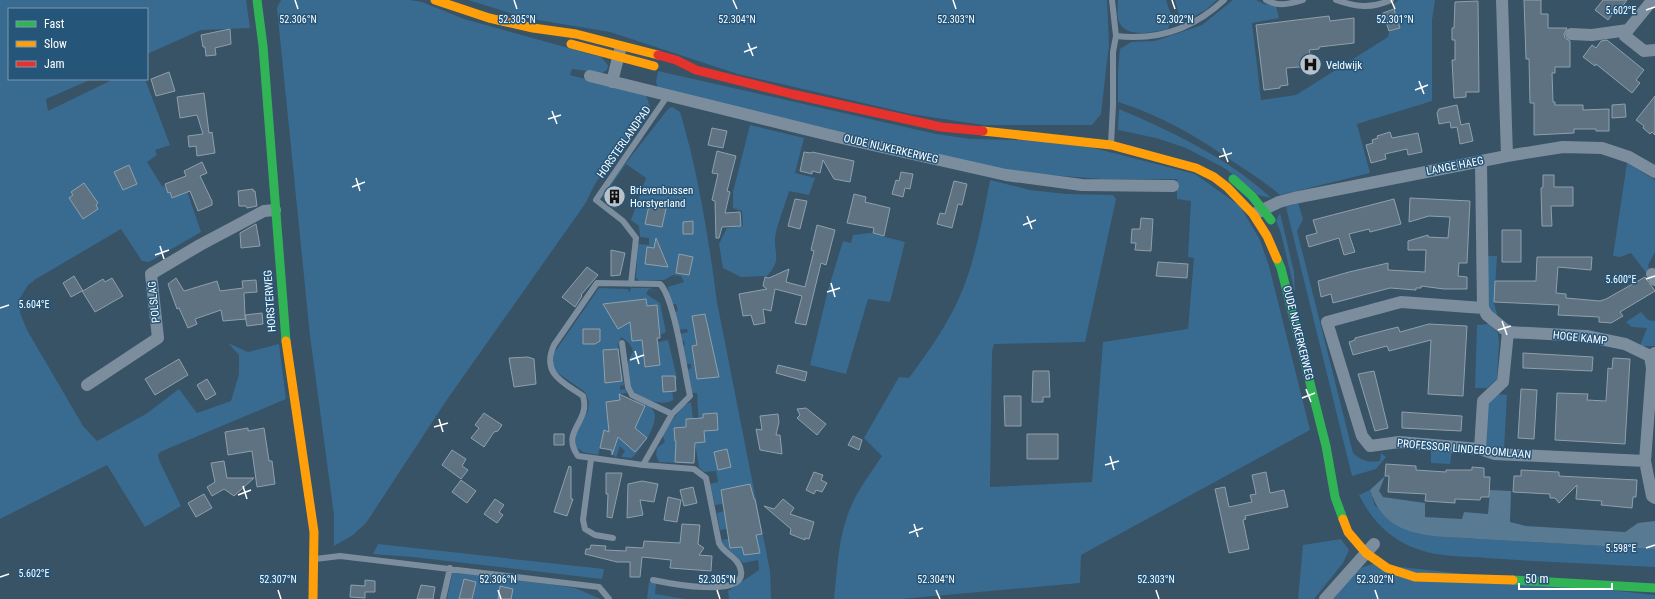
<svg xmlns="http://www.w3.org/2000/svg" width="1655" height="599" font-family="'Roboto Condensed',sans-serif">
<rect width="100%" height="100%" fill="#385266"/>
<!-- green -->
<path fill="#396b90" d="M0 0H246L250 28 201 30 147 54V9H9V79H92L46 99 48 111 114 79H145L170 145 155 150 157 155 147 162 162 186 170 188 184 182 201 232 149 262 142 261 121 229 36 279 28 285 20 298V313L27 330 83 426 97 441 146 414 179 389 197 413 231 401 239 374V355L228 343 248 352 279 344 286 399 160 452 158 455 159 460 181 506 145 527 107 465 0 519Z
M281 0H410L422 2 464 19 601 57 608 65 607 70 602 73 572 69 570 75 646 95 650 107 595 184 585 204 446 401 366 523 353 535 334 546V515L310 336 277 8Z
M468 0H1107L1109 44 1101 114 1092 125H983L911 114 738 74 610 32 526 18Z
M1118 0H1166L1172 18 1168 29C1153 32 1124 40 1118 19 1117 13 1118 6 1118 0Z
M1175 0H1217L1207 9 1188 20 1179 15Z
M1233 0H1256L1264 4 1276 6 1279 18 1252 23 1261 100 1296 95 1388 37 1389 32 1400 28 1393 5 1398 0H1435L1432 20V101L1357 124 1370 173 1280 195C1265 182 1249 172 1232 161 1194 135 1162 116 1118 102V70L1120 49 1131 42 1155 41 1202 25Z
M658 71 936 134 971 139 1055 141 1086 146 1195 174 1240 206 1260 240 1269 266 1310 430 1081 555 1080 583 901 599H834C837 572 838 542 847 517 854 495 869 475 882 456L864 438 899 377 909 378C928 352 946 327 959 298 975 263 983 217 990 180L1030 190 1066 194 1113 195 1116 199 1085 342 994 344 992 352 990 487 1092 482 1103 342 1188 329 1194 258 1188 257 1191 201 1177 199V179H1102L1010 172 955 161 658 88 656 82Z
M672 107 680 112C698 171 709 241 717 302L770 571 771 599H729L728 591 759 570 758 560 743 563 723 544 722 540 746 535 743 526 720 530 717 513 724 511 722 504 715 505 710 484 718 482 716 471 704 472 699 467 695 443H691L693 464 659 462 656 455 657 448 665 442 662 434 683 406 691 402 694 426 699 427 697 393H692L687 370 691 368V364H687L682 346 685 345 684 341H681L680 334 688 332 687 329 679 330 674 312 678 311 676 304H671L668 287 684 282 681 276 673 275 664 280 640 281 636 278 638 244 649 245V238L640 237 639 226 631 220 646 178 626 164 609 188 610 189 607 194 610 200H604V191L668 109Z
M1119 109C1171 131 1230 159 1271 198L1258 195 1226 169 1186 148 1156 138 1118 130Z
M750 125 804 138 795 173 815 178 809 195 789 191C786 203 775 229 775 240 775 258 781 260 767 276L741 277 723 268 719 244 727 228 743 226 742 211 733 208V192Z
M1627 163 1655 180V252L1648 265 1651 279 1631 253 1620 257 1613 256Z
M1298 203 1303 219 1297 231 1353 453C1362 461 1369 463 1380 461L1381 453 1386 457 1376 469 1352 476 1286 207Z
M1280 213 1294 272 1295 293 1281 233 1276 221Z
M870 233 905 242 890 302 868 299 846 374 810 365 828 290 843 241 851 243 853 235Z
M1487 256H1497L1494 303 1498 318 1491 312 1489 307Z
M599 288 628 289 629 293 631 288H649L658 292 649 289 646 294 660 303 666 332 656 337 658 342 668 340 680 391 677 379 672 380 673 400C664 407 640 399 633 391 626 381 625 362 633 352 632 345 627 341 621 337L618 345 619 353 608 354 610 368 621 367 624 385 620 386V390L626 389 627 393 620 394 622 410 632 413 635 399C641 401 649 404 653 410 661 422 641 449 632 458L621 457 625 451 620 446 616 458 609 450 600 448 598 455 583 452 576 447 575 436 588 411 589 402 585 392 555 371 553 366 554 353Z
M1641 312 1648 320 1655 321V346H1640L1647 328 1632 327 1626 322Z
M1489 324 1498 333 1499 342 1497 379 1487 388H1475L1477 325Z
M1497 394 1507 395 1504 450 1489 449 1486 444 1487 403Z
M1431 449 1452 450 1450 464 1431 463Z
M1370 490 1375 506 1445 537 1655 549V567C1599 564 1542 562 1486 558 1464 556 1440 557 1420 550 1390 540 1373 522 1359 495Z
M1341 539 1349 550 1343 563 1314 599H1298L1303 545Z
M378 544 604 569 602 579 413 557 373 554Z
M1372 564 1655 595V599H1331L1361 568Z
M453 570 575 588 601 599H447Z
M649 582 656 583 655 594 685 599H647Z"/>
<!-- water -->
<path fill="#587a93" d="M1385 476 1379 491 1383 497 1425 503V517L1462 519 1464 512 1488 514 1490 490 1511 491 1510 522 1526 526 1625 532 1638 523 1655 521V549L1445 537C1408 534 1382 527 1370 490Z"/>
<!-- building -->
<path fill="#5e7281" stroke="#8fa0ac" d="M1524 0H1541V14H1548V28H1567L1564 34 1565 38 1570 41V67H1555V73H1552L1553 102H1555V105H1583V110L1609 109V131H1596V129H1574V133L1534 135V103H1530L1529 59H1526Z
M1603 0H1627L1617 14 1614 12 1608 20 1595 10Z
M1478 1 1479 92H1466V97L1454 98 1452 60H1455V40H1452V28H1454L1455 2Z
M1394 9 1400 28 1389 31 1383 13Z
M1329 16 1330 21 1354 18V43L1319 47V49L1309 50 1314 67 1308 74 1299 67 1286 68 1288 85 1280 86V88L1264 90 1256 25Z
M230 29 231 44 215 48 216 55 206 56 205 47H203L201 35Z
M1607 40 1644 70 1636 80 1640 83 1632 93 1596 64 1595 66 1583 57 1592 45 1596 48 1601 41Z
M169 72 175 91 156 96 151 79Z
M204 93 209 133 212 132 215 153 197 156 196 146 189 147 188 136 203 134 197 115 180 118 177 97Z
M1655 96V135L1652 132 1650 134 1643 128 1644 126 1636 120Z
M1625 104 1626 117 1612 118V105Z
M1457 105 1461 125 1469 123 1473 141 1460 144 1457 127 1451 128 1450 122 1439 124 1437 113 1439 109Z
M712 128 727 131 723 148 708 145Z
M1390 132 1392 138 1418 133 1422 152 1408 155 1407 149 1385 154 1386 159 1371 163 1366 145 1373 143 1372 140 1378 138 1377 136Z
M717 151 736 156 727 191 730 192 725 213 740 212 741 226 722 227 719 238H716L715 201 712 200 718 174 712 173Z
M804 152 811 153 812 152 854 161 850 182 834 179 823 160 820 173 812 171V174L800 171Z
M202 162 207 173 200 176 212 201V205L198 211 190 191 172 198 170 192 168 193 165 184 186 176 184 171Z
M129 165 137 184 123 190 114 172Z
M901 172 913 174 910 189 905 188 903 197 892 194 896 180 899 181Z
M1543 175H1554V187H1573V206H1551L1552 226H1542L1541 188 1543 187Z
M954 181 967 184 962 205 958 204 952 228 937 224 940 213 945 214Z
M84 183 98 203 96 205 98 209 83 219 69 198 73 195 71 192Z
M253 189V191H255L257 206 247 208 246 206H239L238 191Z
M854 194 866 197 865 202 890 208 884 236 873 233 874 228 847 223Z
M1410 198 1470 201 1467 263H1459L1458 276 1467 277V289H1444L1421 286V288H1416V290L1390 288 1333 303 1331 294 1321 297 1318 281 1349 272 1388 263V270L1425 272 1426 250H1408V241L1428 235V237L1448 238 1450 217 1429 216 1409 222Z
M795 199 807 201 800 229 788 226Z
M1394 199 1401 224 1370 232 1369 229 1349 234 1355 252 1344 255 1339 238 1309 247 1306 236 1317 233 1313 220Z
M650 201 667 204 662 227 645 224Z
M1141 218 1153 219 1151 251 1135 250 1136 243H1131L1132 229H1140Z
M693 221V234H683V222Z
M256 224 260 246 241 248 240 233Z
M817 225 835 230 826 265 821 263 806 325 795 323 802 296 775 289 771 311 763 309 765 323 754 325 751 315 743 316 739 294 767 289 763 286 765 277 769 278 789 269 786 282 805 287 814 251 811 250Z
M1502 230H1521V262H1502Z
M656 238 668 267 645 264 647 247 654 248Z
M611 250 625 253 620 275 611 276Z
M679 254 693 257 689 275 676 273Z
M1537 257H1592L1591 270 1558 267 1556 293 1566 294V298L1600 301 1606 299 1645 277 1655 291 1620 312 1623 316 1611 323 1599 322V317L1558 315 1559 305 1494 302 1495 281H1536Z
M1158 262 1188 264 1187 278 1156 276Z
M587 267 598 275 581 295 582 296 575 307 562 297Z
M74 276 83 291 103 279 105 282 112 278 123 296 95 312 82 291 71 297 63 283Z
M176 278 184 291 217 281 220 291 243 288 242 281 256 280 257 292 244 293 245 315 262 313 263 324 247 326 245 315 246 319 223 321 221 310 195 319 197 324 188 328 179 308 177 309 168 284Z
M646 299 647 306 657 305 660 338H657L660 365 645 367 642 340 632 341 630 322 618 329 603 304Z
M705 314 719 377 697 379 692 346 697 345 692 316Z
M1429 324 1467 326 1463 396 1428 394 1431 340 1389 351 1387 346 1353 355 1349 342 1355 340V338L1398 327 1400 332Z
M583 329H600V341L595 344H583Z
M618 349 622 381 605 383 603 350Z
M1523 353 1593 357 1592 371 1523 368Z
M528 357 534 359 536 384 514 387 509 358Z
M1613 358 1630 359 1625 444 1555 440 1557 393 1588 394 1587 400 1606 401 1608 368 1612 369Z
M179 359 188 375 155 395 145 379Z
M778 365 807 372 805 381 776 373Z
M1033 371H1049L1050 397H1043V402H1032Z
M1374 371 1388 428 1375 431 1358 374Z
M662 376H675L676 391 663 392Z
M207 379 216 394 206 400 197 385Z
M1521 389 1537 390 1534 439 1518 438Z
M619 394 645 406 635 428 647 438 635 452 618 437 612 455V450L600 448 604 430 609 432 606 402 620 400Z
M1004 396H1021V426H1005Z
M806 408 826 424 817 435 797 418 800 415 797 409Z
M1402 412 1462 416 1461 431 1402 428Z
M484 413 502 425 498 431 494 432 484 447 471 438 479 428 475 425Z
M717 413 718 430 704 431 705 442 695 443 694 463 675 462 676 441H675L674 428 686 427V419L703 418V414Z
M778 414 779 422 776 435H780L782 454 760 450 756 429 762 430 760 416Z
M248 428V431L264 428 269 461H272L275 484 257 487 252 451 228 455 225 432Z
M554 434H564V445H554Z
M1027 434H1058V459H1027Z
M853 436 862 440 859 450 848 445Z
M727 449 731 467 718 470 714 452Z
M452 450 466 459 462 466 468 470 461 479 442 465Z
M224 461 227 478H254L234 496 224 489 212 496 207 487 215 482 211 463Z
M1386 464 1416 466V470L1446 472V470H1472V467L1484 468V477H1490L1489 497H1481L1480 500 1455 499V503L1425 501 1426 494 1388 492 1389 476H1385Z
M569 466 571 467V499H573L567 516 554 512Z
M1521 470 1559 472V476L1637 480 1636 497H1633L1632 508 1601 505 1602 501 1576 499 1577 485 1559 503 1555 498H1550V494L1513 492 1514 476H1521Z
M814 472 823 475 821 480 827 483 822 492 816 490 814 494 806 490Z
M1266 472 1270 493 1284 490 1288 507 1245 516 1246 519 1243 520 1249 549 1229 553 1215 489 1225 487 1229 507 1252 502 1250 495 1256 494 1252 475Z
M606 473H622L612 518 607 517 608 494H606Z
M461 480 476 491 467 503 452 492Z
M642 481 658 484 654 502 640 500 643 515 627 518 628 484Z
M750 484 754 499H755L762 534 756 535 760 553 744 555 742 547 730 548 721 490Z
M693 487 697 503 684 506 680 490Z
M204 494 212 508 196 517 188 503Z
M668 497 681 500 677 522 664 520Z
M495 499 504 505 499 512 503 515 497 523 484 514Z
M783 499 794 508 790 514 814 522 809 539 805 538V540L790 534 791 529 764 506 774 509Z
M682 524 700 525 698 544 704 548 699 555 712 556 711 571 670 568 671 560 642 557 640 577H630V562H617L585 554 586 549H590L591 545 606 546 605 550 626 551V547L643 548 644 541 680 543Z
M464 579 476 582 472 599H459Z
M365 580 375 581V592H365V598L350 597 351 585 365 586Z
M421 585 435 587 433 599H417Z
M500 586 513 589 511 599H498Z"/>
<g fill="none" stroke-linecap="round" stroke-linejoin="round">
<!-- lane -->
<path stroke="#7c8e9d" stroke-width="6" d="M1266 0C1278 7 1290 4 1303 0
M1336 0C1356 7 1371 9 1391 0
M1116 36C1157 41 1194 28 1224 0
M1111 144 1113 105V52L1116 36 1112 0
M597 283 660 284C674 297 685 374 690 396L672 414 643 465 578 456C560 430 591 423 583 396 563 382 541 374 554 345Z
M631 284 636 238 623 221 596 200 668 95
M622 343 628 387 632 395 672 414
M591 459 583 520 585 529 595 535 613 538
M643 465 694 469 706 478 719 543C724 554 739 557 741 571 746 599 667 583 653 580
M315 559 340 556 599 587 609 599
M443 599 450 568"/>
<!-- street -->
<path stroke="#7c8e9d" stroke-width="12" d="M1502 0 1507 156
M1628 30 1625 36 1644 51 1655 50
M1571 34 1592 35 1628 30 1651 2 1655 1
M590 76 833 136 1006 175 1082 185 1173 186
M612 82 620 50
M1481 162 1483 308 1487 315 1508 332
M1256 213 1279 202 1294 198 1507 156 1563 147 1602 148 1629 157 1655 172
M1652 274 1655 280
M1483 308 1401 302 1327 322 1362 436 1370 446 1399 442 1480 449 1495 454 1645 461
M1650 356 1652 368 1645 461 1652 496 1655 498
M87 385 158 338 151 274 200 245 264 211 275 210
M1480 449 1483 401 1503 382 1508 332 1586 336 1625 344 1650 356 1655 353
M1325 599 1374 544"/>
<!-- fast -->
<path stroke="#30b455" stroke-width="9" d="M257 0 263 46 286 341
M1233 179 1252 196 1271 220
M1277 259 1281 268 1326 446 1335 497 1343 519
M1513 580 1655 588"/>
<!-- slow -->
<path stroke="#ff9f0a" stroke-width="9" d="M435 0 489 18 533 28 576 34 658 55
M571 44 654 66
M983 131 1111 145 1196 168 1214 177 1227 187 1253 214 1267 236 1277 259
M286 341 314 532 313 599
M1343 519 1348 532 1366 553 1387 568 1415 577 1513 580"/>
<!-- jam -->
<path stroke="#e5322d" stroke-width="9" d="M658 55 676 60 696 70 792 94 941 127 983 131"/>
</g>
<!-- ticks -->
<path fill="none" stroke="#fff" stroke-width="1.5" d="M295 0 298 9M514 0 517 9M733 0 737 9M953 0 956 9M1172 0 1175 9M1391 0 1395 9M1646 10 1655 7M748 43 753 56M744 52 757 47M1419 81 1424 94M1415 90 1428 85M552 111 557 124M548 119 561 115M1223 148 1228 162M1219 157 1232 153M356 178 360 191M352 187 365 182M1027 216 1032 229M1023 225 1036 220M160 246 164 259M155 255 169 250M1646 279 1655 276M831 283 835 297M827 292 840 288M0 308 9 305M1502 321 1507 335M1498 330 1511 326M635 351 639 364M630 360 644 355M1306 389 1311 402M1302 398 1315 393M439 419 443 432M434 427 448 423M1110 456 1114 470M1105 465 1119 461M243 486 247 499M238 495 251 490M914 524 918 537M909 533 923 528M1646 548 1655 545M0 577 9 574M278 590 281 599M498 590 501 599M717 590 720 599M936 590 940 599M1156 590 1159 599M1375 590 1378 599"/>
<!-- icons -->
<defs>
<symbol id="hospital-disc" viewBox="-11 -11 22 22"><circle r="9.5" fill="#b9c2c9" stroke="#255579"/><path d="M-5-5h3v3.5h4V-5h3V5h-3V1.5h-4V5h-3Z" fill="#111"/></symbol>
<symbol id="building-disc" viewBox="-11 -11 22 22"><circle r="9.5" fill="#b9c2c9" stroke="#255579"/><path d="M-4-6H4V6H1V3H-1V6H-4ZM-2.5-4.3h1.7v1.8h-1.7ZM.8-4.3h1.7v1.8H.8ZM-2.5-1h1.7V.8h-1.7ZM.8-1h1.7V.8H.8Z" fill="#111"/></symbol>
</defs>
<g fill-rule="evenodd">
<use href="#hospital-disc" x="1298" y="52" width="25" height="25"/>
<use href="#building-disc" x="602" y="184" width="25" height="25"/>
</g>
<g text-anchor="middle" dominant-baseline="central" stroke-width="3" stroke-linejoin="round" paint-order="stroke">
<!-- poi labels -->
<g font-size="11" fill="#fff" stroke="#255579" text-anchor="start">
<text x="1326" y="65">Veldwijk</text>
<text x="630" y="190">Brievenbussen<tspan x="630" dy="13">Horstyerland</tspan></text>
</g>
<!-- street labels -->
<g font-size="11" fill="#fff" stroke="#255579">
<text transform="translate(624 142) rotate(-55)">HORSTERLANDPAD</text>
<text transform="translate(891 149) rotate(13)">OUDE NIJKERKERWEG</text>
<text transform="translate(1455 166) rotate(-11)">LANGE HAEG</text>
<text transform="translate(270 301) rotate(-94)">HORSTERWEG</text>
<text transform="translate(154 302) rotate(-96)">POLSLAG</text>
<text transform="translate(1298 333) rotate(76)">OUDE NIJKERKERWEG</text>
<text transform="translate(1580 338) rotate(6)">HOGE KAMP</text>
<text transform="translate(1464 449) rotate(5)">PROFESSOR LINDEBOOMLAAN</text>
</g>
</g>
<g font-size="10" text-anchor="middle" fill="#fff" stroke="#255579" stroke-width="3" stroke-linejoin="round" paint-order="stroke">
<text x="1621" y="14">5.602°E</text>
<text x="517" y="23">52.305°N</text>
<text x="1175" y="23">52.302°N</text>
<text x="298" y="23">52.306°N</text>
<text x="737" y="23">52.304°N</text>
<text x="956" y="23">52.303°N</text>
<text x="1395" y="23">52.301°N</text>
<text x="1621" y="283">5.600°E</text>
<text x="34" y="308">5.604°E</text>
<text x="1621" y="552">5.598°E</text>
<text x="34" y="577">5.602°E</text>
<text x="278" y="583">52.307°N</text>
<text x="498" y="583">52.306°N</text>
<text x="717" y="583">52.305°N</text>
<text x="936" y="583">52.304°N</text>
<text x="1156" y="583">52.303°N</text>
<text x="1375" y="583">52.302°N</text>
</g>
<!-- legend -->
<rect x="8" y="8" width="140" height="72" fill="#255579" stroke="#7c99af"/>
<rect x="16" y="21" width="20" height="6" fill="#30b455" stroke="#7c99af"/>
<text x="44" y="28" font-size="12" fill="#ffffff">Fast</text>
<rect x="16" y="41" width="20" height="6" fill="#ff9f0a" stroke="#7c99af"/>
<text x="44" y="48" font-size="12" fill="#ffffff">Slow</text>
<rect x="16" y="61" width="20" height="6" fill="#e5322d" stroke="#7c99af"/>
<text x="44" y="68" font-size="12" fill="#ffffff">Jam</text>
<!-- scale -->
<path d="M1519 583v6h93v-6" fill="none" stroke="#ffffff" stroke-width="2"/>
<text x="1525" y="583" font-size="12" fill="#ffffff" stroke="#255579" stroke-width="3" paint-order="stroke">50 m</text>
</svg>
